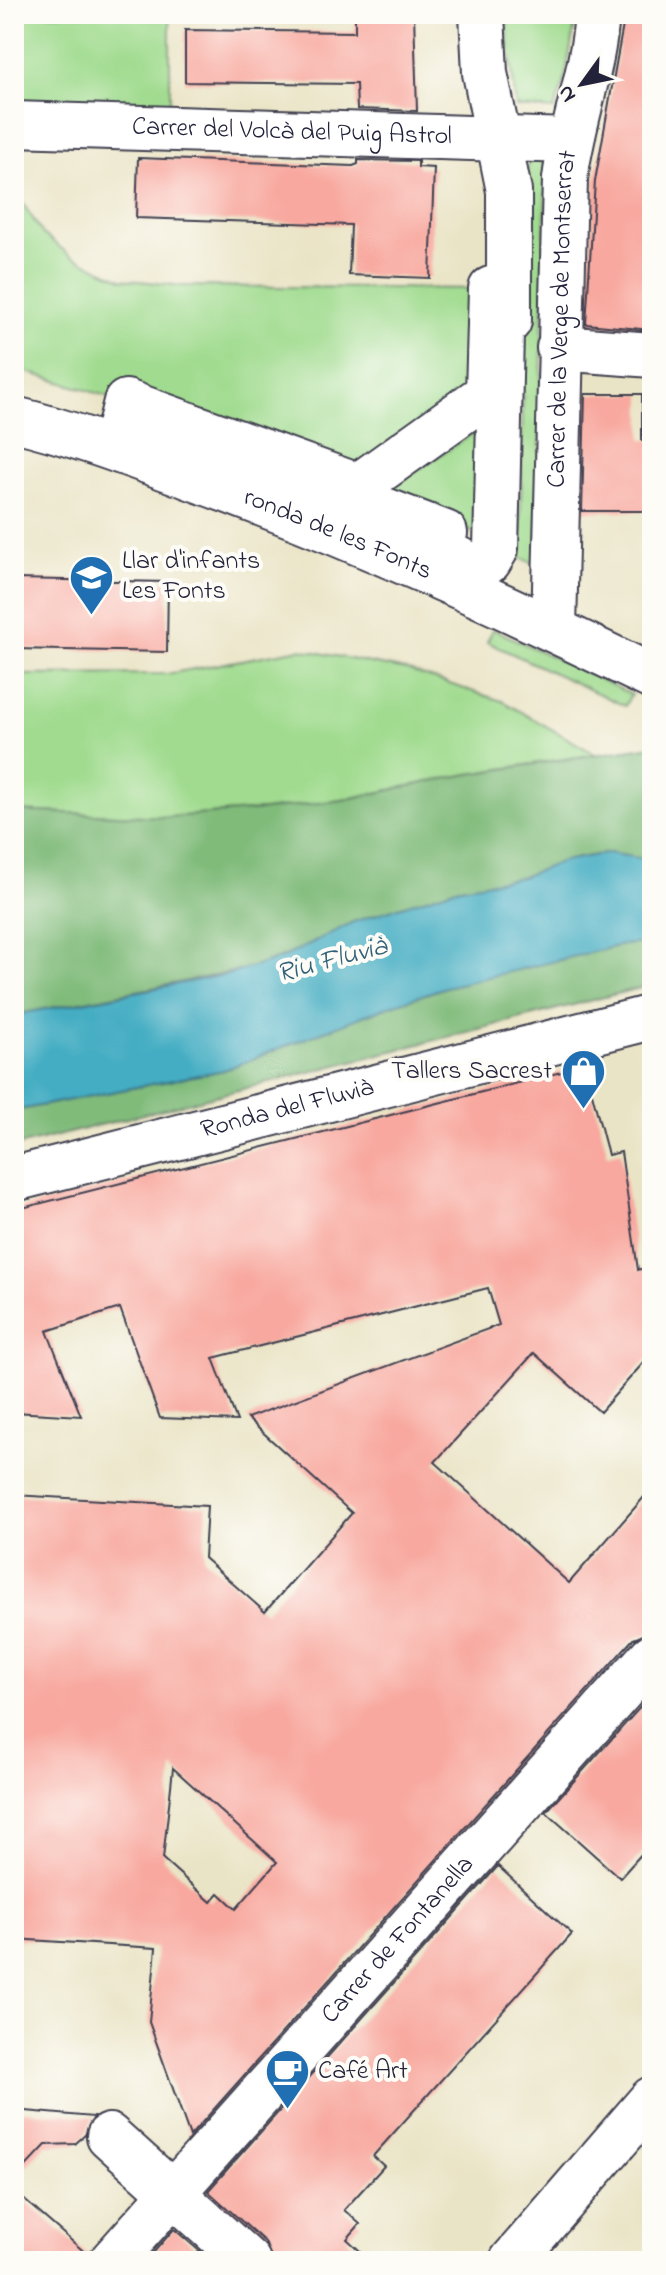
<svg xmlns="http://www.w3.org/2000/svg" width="666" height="2275" font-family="'Indie Flower',sans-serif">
<rect width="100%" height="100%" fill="#fdfcf7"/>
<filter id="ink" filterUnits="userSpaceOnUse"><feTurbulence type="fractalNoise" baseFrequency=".0125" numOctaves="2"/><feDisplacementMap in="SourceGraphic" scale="16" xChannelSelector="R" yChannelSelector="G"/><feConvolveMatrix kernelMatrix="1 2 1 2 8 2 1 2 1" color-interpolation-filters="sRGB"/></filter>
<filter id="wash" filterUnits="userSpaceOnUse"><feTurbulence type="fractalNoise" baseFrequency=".006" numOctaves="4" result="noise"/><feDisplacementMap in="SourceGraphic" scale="32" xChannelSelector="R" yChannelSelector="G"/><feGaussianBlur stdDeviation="1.8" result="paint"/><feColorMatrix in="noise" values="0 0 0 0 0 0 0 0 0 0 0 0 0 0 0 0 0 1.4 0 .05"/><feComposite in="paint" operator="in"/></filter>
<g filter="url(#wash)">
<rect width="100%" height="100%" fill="#eae4c6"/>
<!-- green -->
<path fill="#a0db8f" stroke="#617e65" stroke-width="2" d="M14 14H170V106L14 102Z
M506 14H577L564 83 554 110 516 107Z
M534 157 542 160 546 171 537 564 520 558 527 177 528 165Z
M14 190 43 234 71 256 122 279 183 286 491 289 488 393 358 486 156 411 14 368Z
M491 421 488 538 380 496Z
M493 629 631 694 625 706 487 642Z
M300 649 406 670 502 701 595 754 463 775 342 800 264 810 169 817 14 811V675L167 674Z"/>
<!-- forest -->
<path fill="#80bb7a" stroke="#516e5a" stroke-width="2" d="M652 746V860L607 853 563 861 551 869 492 884 460 887 353 922 299 951 248 969 14 1015V811L169 817 264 810 342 800 463 775Z
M652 942V985L14 1147V1111L224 1070 386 1007 446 987 622 945Z"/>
<!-- water -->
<path fill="#44adc3" stroke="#33687f" stroke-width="2" d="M607 853 652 860V942L622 945 446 987 386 1007 224 1070 14 1111V1015L230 974 282 958 353 922 460 887 522 877 563 861Z"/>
<g id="blocks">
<!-- building -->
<path fill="#f8a89f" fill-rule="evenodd" d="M355 14H414L417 111 357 109 356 84 185 82V30L355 32Z
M625 14H652V330L586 324 595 181Z
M138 158 353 166 358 164V160L418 161V167L434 168 430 278 349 275 351 225 136 218Z
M585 394H642V440H652V511H582Z
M14 579 168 582 167 652 14 649Z
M585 1066 608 1155 621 1152 638 1270 652 1265V1353L600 1412 534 1353 435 1462 569 1583 652 1488V1632L633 1639 190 2136 149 2022 156 1948 14 1939V1495L207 1506 204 1558 265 1612 352 1513 247 1418 499 1325 488 1288 213 1358 237 1421 160 1418 120 1308 47 1331 81 1416 14 1412V1210ZM173 1768 277 1862 236 1909 219 1893 211 1902 163 1859Z
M652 1694V1842L620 1878 546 1812Z
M498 1866 572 1934 373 2156 384 2166 344 2210 360 2224 347 2239 371 2261H272L265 2242 208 2191Z
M14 2110 94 2117 85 2135 75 2144 46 2145 14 2179Z
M14 2191 88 2255V2261H14Z
M174 2229 211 2261H146Z"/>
</g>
</g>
<g filter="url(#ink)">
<use href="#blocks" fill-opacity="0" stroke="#403f50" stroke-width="2"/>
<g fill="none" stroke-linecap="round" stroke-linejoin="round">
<defs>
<g id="minor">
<path d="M482 14 485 73 509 191V321"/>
<path id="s1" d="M14 124 570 141"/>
<path d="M491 289 502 290 496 549 489 561 474 566 439 551 445 533 175 430 167 440 120 426 126 402 358 486 488 393Z"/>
<path d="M559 348 652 355"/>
<path id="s2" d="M14 419C73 433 131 455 188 476 347 533 500 603 652 677"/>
<path id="s3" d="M554 629 565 179C572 124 593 70 597 14"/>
<path id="s4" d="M14 1179 652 1017"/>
<path d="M109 2136 248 2261"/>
<path id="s5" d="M112 2261 652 1656"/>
</g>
<path id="major" d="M512 2261 652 2099"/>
</defs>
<!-- minor casing -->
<use href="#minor" stroke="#403f50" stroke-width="48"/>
<!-- major casing -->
<use href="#major" stroke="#403f50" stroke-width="48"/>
<!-- minor -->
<use href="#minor" stroke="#fff" stroke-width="44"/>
<!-- major -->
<use href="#major" stroke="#fff" stroke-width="44"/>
</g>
</g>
<!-- icons -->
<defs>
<symbol id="school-pin" viewBox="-11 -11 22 30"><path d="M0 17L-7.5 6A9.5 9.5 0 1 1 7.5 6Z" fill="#1f6fb2" stroke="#fdfcf7"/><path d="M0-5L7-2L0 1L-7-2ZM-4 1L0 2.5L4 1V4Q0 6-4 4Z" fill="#fff"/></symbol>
<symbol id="shop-pin" viewBox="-11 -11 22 30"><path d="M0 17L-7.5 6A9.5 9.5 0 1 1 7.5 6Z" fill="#1f6fb2" stroke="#fdfcf7"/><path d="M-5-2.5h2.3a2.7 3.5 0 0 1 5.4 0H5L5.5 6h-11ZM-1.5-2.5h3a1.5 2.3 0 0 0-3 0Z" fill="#fff"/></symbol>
<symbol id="cafe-pin" viewBox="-11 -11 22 30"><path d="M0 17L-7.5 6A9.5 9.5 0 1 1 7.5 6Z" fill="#1f6fb2" stroke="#fdfcf7"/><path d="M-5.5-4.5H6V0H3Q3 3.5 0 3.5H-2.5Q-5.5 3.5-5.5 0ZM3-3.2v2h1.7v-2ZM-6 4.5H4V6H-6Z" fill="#fff"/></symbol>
</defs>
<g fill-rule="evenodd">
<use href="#school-pin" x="66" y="552" width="51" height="69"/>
<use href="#shop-pin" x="558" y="1046" width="51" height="69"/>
<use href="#cafe-pin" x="262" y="2046" width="51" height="69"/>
</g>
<g text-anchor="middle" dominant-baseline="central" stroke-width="8" stroke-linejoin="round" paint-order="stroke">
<!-- street labels -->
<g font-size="26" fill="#22223b" stroke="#fdfcf7">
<text stroke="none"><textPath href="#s1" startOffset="278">Carrer del Volcà del Puig Astrol</textPath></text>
<text stroke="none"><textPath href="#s3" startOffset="310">Carrer de la Verge de Montserrat</textPath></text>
<text stroke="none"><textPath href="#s2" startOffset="344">ronda de les Fonts</textPath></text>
<text stroke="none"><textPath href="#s4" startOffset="282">Ronda del Fluvià</textPath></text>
<text stroke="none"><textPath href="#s5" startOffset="430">Carrer de Fontanella</textPath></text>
</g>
<!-- poi labels -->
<g font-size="26" fill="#22223b" stroke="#fdfcf7" text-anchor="start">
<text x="122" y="562">Llar d'infants<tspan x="122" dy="30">Les Fonts</tspan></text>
<text x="552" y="1072" text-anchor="end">Tallers Sacrest</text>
<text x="318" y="2072">Café Art</text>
</g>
<!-- water labels -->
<g font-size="28" font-style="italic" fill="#316178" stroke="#fdfcf7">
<text transform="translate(332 961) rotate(-15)">Riu Fluvià</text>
</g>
</g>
<!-- margin -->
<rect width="666" height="2275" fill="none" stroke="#fdfcf7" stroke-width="48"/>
<!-- north arrow -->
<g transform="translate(582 84) rotate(237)" stroke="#fdfcf7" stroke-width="6" paint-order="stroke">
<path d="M0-6L14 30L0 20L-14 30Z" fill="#22223b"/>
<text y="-12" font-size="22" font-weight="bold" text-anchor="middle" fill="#22223b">N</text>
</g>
</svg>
